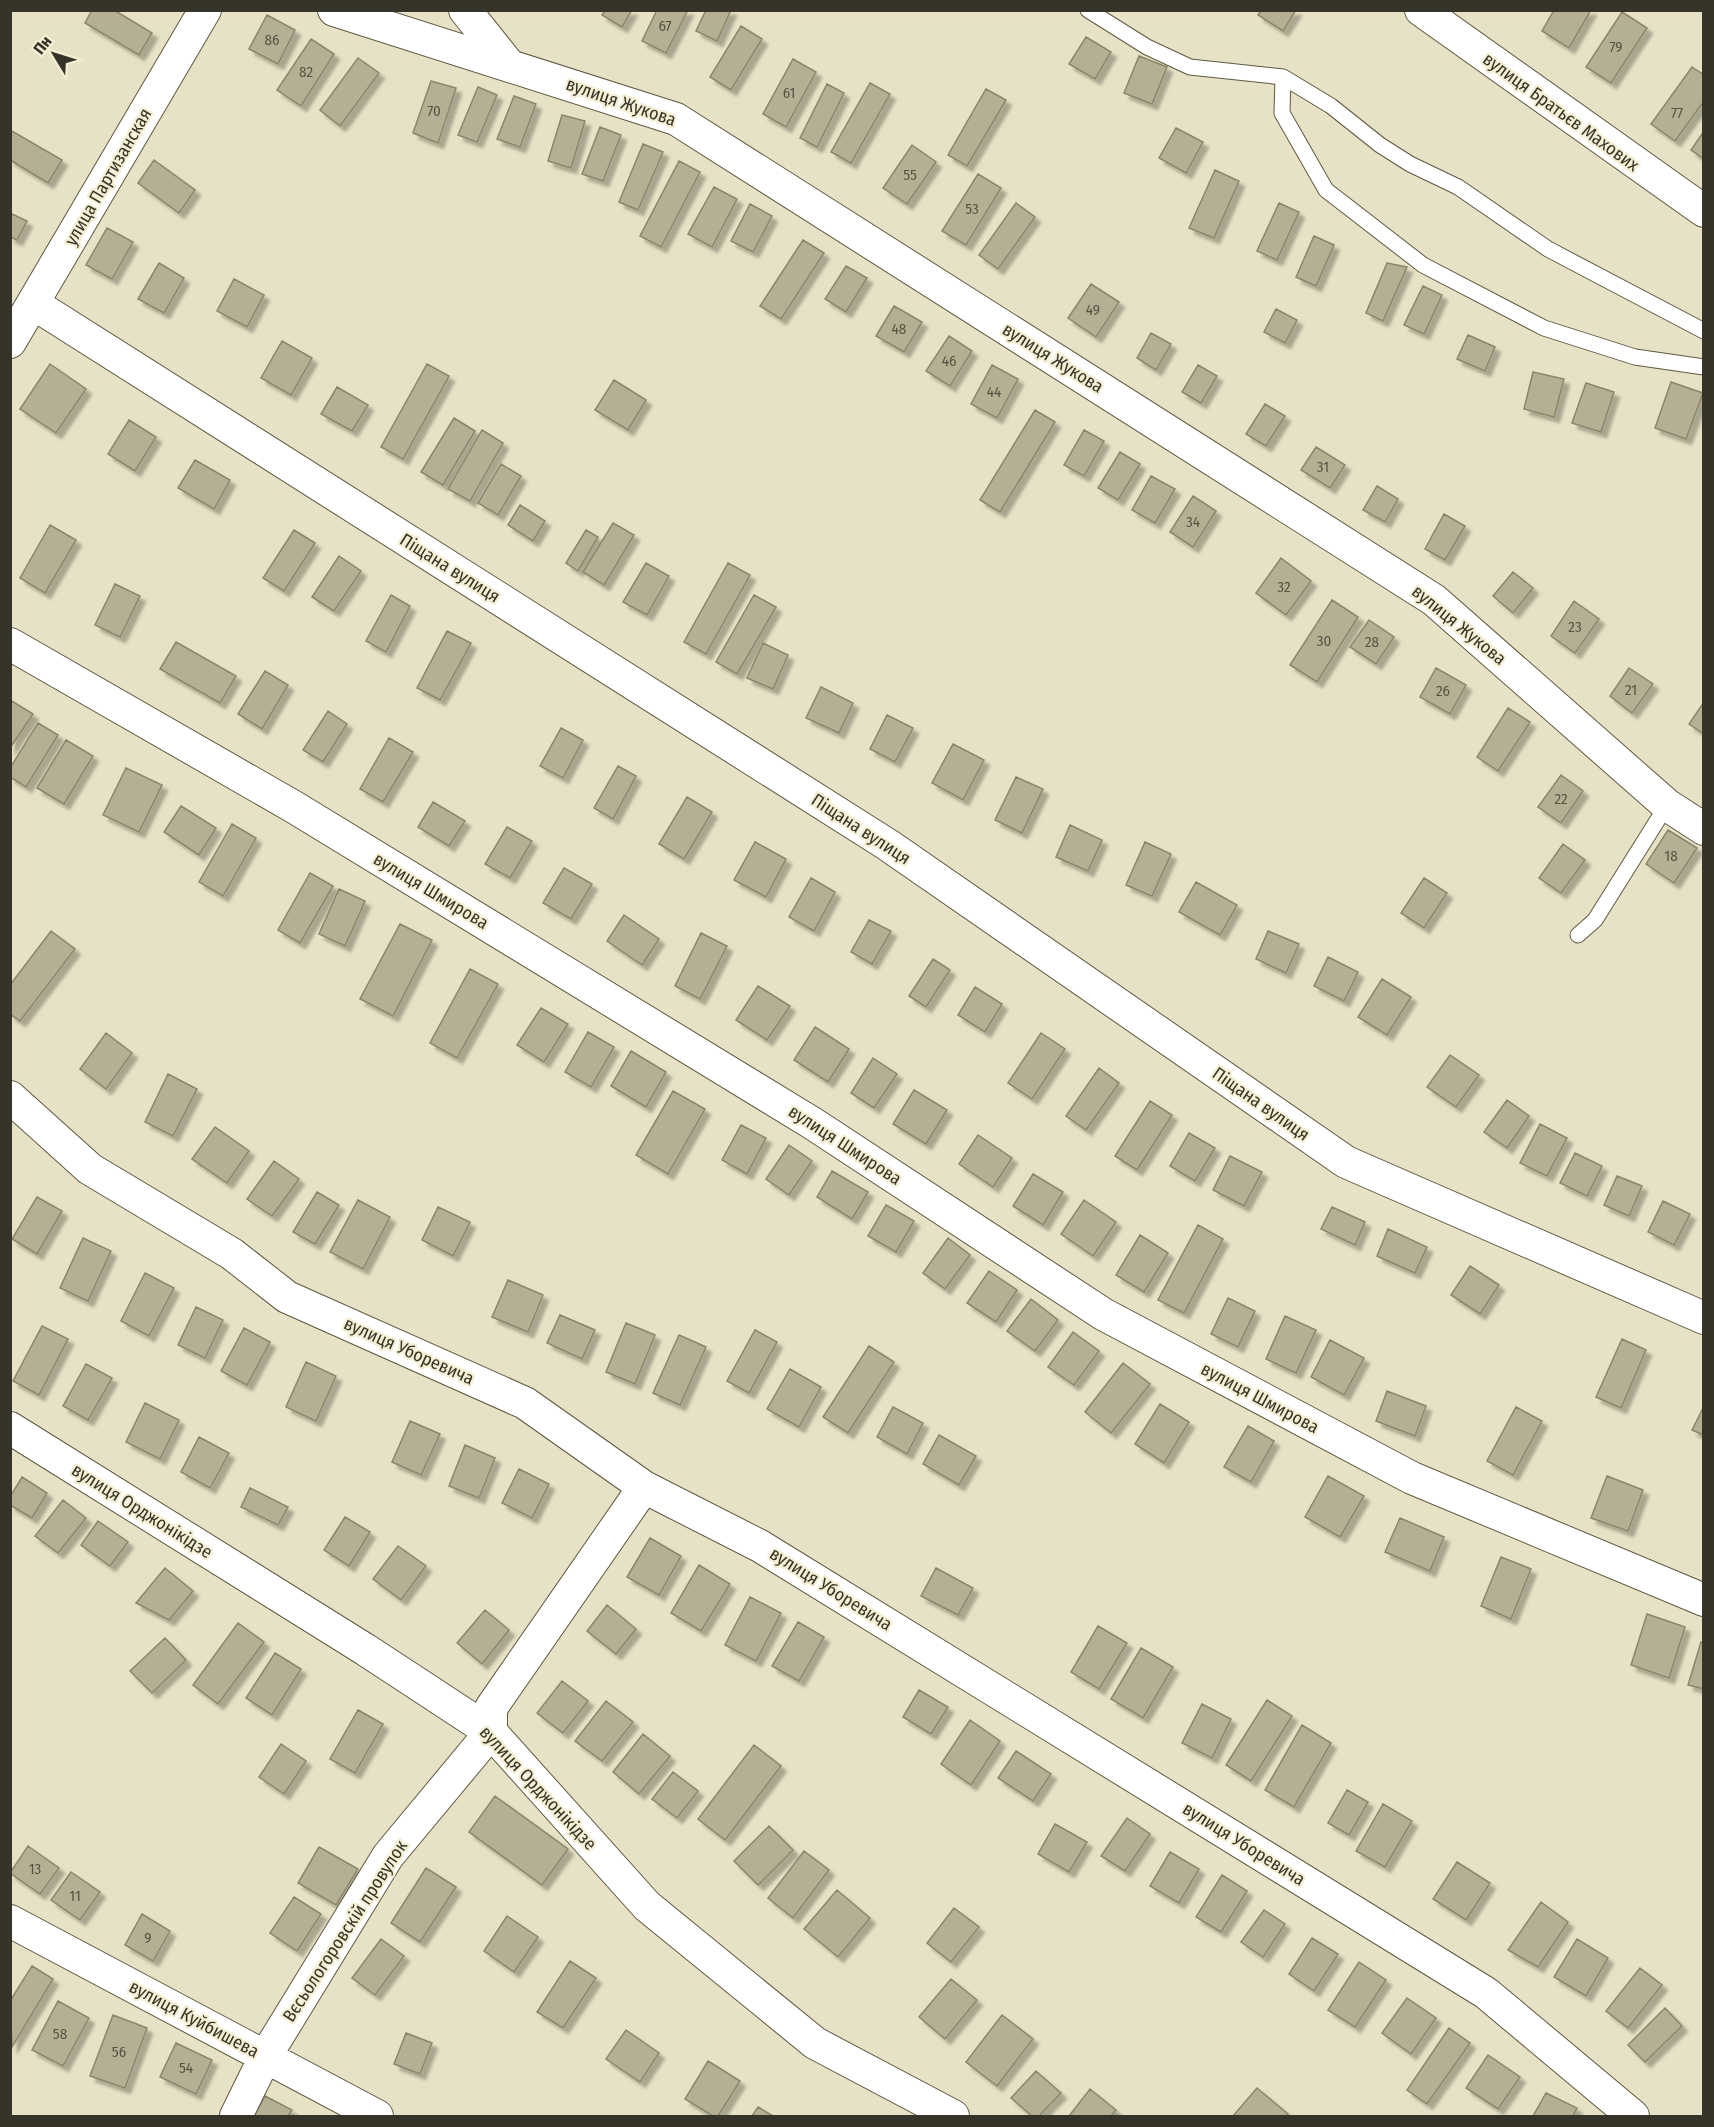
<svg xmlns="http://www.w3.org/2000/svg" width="1714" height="2127" font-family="'Fira Sans Condensed',sans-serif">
<defs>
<filter id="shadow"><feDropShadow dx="5.5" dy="5.5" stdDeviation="1.5" flood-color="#0004"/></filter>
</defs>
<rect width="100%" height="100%" fill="#e7e2c5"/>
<!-- building -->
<path fill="#b5b094" stroke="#8b866c" stroke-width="1.5" filter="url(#shadow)" d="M92 10H114L152 33 139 55 85 23Z
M605 10H632L622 27 602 15Z
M657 10H688L666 53 642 41Z
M706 10H731L717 41 696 31Z
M1261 10H1296L1283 31 1258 15Z
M1554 10H1591L1569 48 1542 31Z
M1622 12 1647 28 1611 83 1586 67Z
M267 15 295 30 278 64 249 49Z
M741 26 762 39 731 90 710 77Z
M1086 37 1111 52 1095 79 1069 64Z
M311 39 334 54 301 106 277 90Z
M1139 56 1167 67 1152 104 1124 93Z
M358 58 379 73 340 126 320 110Z
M793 59 816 72 786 127 763 114Z
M1692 67 1704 75V101L1675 141 1651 124Z
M431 81 456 88 438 143 413 133Z
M870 83 890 94 851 163 831 152Z
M827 84 844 93 817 147 800 138Z
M478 87 497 95 477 142 458 135Z
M986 89 1006 100 967 166 948 155Z
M514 96 536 104 520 147 497 139Z
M562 115 585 121 571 168 548 161Z
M600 127 621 135 603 181 582 174Z
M1176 128 1203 142 1186 173 1159 158Z
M10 130 62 160 48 183 10 160Z
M1704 131V159L1691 150Z
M643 144 663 152 638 210 619 202Z
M912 145 936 162 907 204 883 188Z
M154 160 195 190 179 213 138 183Z
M679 161 700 172 661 247 640 236Z
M1215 170 1239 181 1214 238 1189 228Z
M978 174 1001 188 966 245 942 231Z
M714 187 737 199 712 247 688 234Z
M1016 203 1035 217 998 269 979 255Z
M1279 203 1299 212 1277 260 1257 251Z
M750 204 772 216 753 252 731 241Z
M10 213 27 221 17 240 10 237Z
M107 228 133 242 112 279 86 265Z
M1314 236 1334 245 1316 286 1296 277Z
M803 240 824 253 781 319 760 306Z
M159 263 184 278 164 313 138 299Z
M1387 263 1407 267 1383 321 1366 313Z
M846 266 867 278 846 312 825 299Z
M234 279 264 295 247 327 217 311Z
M1091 284 1119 302 1096 337 1068 318Z
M1423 286 1442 295 1424 334 1404 325Z
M894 306 922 322 904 352 876 336Z
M1276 309 1297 320 1285 343 1264 332Z
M1151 333 1171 344 1156 370 1137 358Z
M1468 335 1495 347 1485 371 1457 359Z
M949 336 972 351 950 386 926 371Z
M282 341 312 358 291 395 261 378Z
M50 364 86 389 56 433 20 409Z
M427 364 449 376 403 459 381 447Z
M992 365 1018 379 997 418 971 404Z
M1198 365 1217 376 1201 403 1182 392Z
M1533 372 1564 379 1554 417 1524 409Z
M614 380 646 400 628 430 595 410Z
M1671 382 1703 393 1686 439 1655 428Z
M1586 383 1614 392 1601 432 1572 423Z
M337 387 368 405 352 431 321 414Z
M1265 404 1285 416 1266 446 1246 434Z
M1035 410 1055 422 1000 512 980 500Z
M454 418 475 431 443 485 421 472Z
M129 420 156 437 135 471 108 454Z
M482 430 503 443 470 501 448 489Z
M1084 430 1104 441 1084 476 1064 465Z
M1316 447 1345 465 1330 488 1301 470Z
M1120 452 1140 464 1118 500 1098 488Z
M195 460 230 480 214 509 178 488Z
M501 464 521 476 498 515 478 503Z
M1151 476 1175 489 1155 523 1132 510Z
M1377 486 1398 499 1385 522 1363 510Z
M1193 496 1216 511 1193 547 1170 532Z
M520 505 545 521 533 541 508 525Z
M1444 514 1465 526 1445 560 1425 549Z
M613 523 634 535 604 585 583 572Z
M50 525 76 540 45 593 20 578Z
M294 530 315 543 284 591 263 578Z
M586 530 598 537 578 571 566 563Z
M339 556 361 571 334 611 312 597Z
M1281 558 1311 581 1286 615 1256 593Z
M646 563 669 576 647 615 623 602Z
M728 563 750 575 706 654 684 642Z
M1513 572 1533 588 1513 613 1493 596Z
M115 584 140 596 120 637 95 625Z
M391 595 410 606 386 652 366 641Z
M754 595 776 607 737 674 716 662Z
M1332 600 1358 617 1317 682 1290 665Z
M1574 601 1599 619 1575 653 1551 636Z
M1369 620 1394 637 1376 664 1350 647Z
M447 631 471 643 440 700 417 688Z
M176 642 236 676 220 703 160 669Z
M763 643 788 655 773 689 747 678Z
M1436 668 1466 685 1450 714 1420 697Z
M1629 668 1653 684 1632 713 1610 696Z
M265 671 288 685 262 729 238 714Z
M821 687 853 703 839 733 806 718Z
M10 700 33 714 10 748Z
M1704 702V734L1689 724Z
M1508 708 1530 722 1498 771 1477 757Z
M328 711 347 724 323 762 303 750Z
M887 715 913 728 895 762 870 749Z
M38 723 58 735 26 787 10 777V768Z
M561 728 583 740 563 778 540 766Z
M389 738 413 752 383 802 360 789Z
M66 740 93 756 64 804 37 788Z
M953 744 984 760 963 800 932 783Z
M618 766 636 776 613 819 594 808Z
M126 768 162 785 139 832 103 815Z
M1561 775 1583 791 1561 823 1538 807Z
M1016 777 1043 789 1022 833 995 820Z
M687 797 712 812 684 859 659 844Z
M433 802 465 821 449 846 418 827Z
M181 806 216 828 199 855 164 832Z
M232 824 256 838 223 896 199 882Z
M1070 825 1102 840 1088 871 1056 857Z
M507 827 532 841 510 878 485 864Z
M1668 830 1697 848 1674 883 1646 864Z
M755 842 786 859 766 897 734 880Z
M1145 842 1171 854 1152 896 1126 885Z
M1563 844 1585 860 1561 893 1539 878Z
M564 868 592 884 571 919 543 903Z
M310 873 333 886 300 943 278 930Z
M811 878 835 892 814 931 789 917Z
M1424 878 1447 893 1424 928 1401 913Z
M1196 882 1237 905 1220 935 1179 912Z
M339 889 365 901 345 946 319 934Z
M624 915 659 939 642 965 607 941Z
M869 920 891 931 872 964 851 952Z
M400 924 432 940 393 1016 360 999Z
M51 931 75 949 20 1021 10 1014V985Z
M1268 931 1299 944 1286 973 1256 959Z
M701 933 727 946 700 999 675 986Z
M1328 957 1358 972 1344 1001 1314 986Z
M933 959 950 970 926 1007 909 996Z
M470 969 498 984 457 1058 430 1043Z
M1382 979 1411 997 1387 1035 1358 1017Z
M758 986 790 1006 767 1040 736 1020Z
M975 987 1002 1004 985 1032 958 1015Z
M541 1008 568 1024 544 1062 517 1045Z
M815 1027 849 1049 828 1082 794 1060Z
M588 1032 614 1047 591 1087 565 1072Z
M106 1033 132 1053 106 1089 80 1069Z
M1041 1033 1065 1049 1032 1099 1008 1083Z
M631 1051 666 1072 646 1107 611 1086Z
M1450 1055 1479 1075 1456 1107 1427 1087Z
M873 1058 897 1074 874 1108 851 1093Z
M1099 1068 1119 1083 1086 1130 1066 1116Z
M168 1074 197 1089 173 1136 145 1122Z
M914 1090 947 1110 926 1144 893 1124Z
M673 1091 705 1109 668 1174 636 1155Z
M1507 1100 1529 1116 1507 1148 1484 1132Z
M1150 1101 1172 1115 1137 1170 1115 1156Z
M1540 1124 1567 1138 1547 1176 1520 1163Z
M741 1125 766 1138 747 1174 722 1160Z
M215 1127 249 1151 227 1183 192 1159Z
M1189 1133 1215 1148 1195 1181 1170 1166Z
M978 1135 1012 1158 993 1187 959 1164Z
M789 1145 812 1161 789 1195 766 1179Z
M1575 1153 1602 1166 1587 1196 1560 1183Z
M1230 1156 1262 1172 1244 1206 1213 1190Z
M274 1161 299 1179 272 1216 247 1199Z
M832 1171 868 1192 852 1219 817 1197Z
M1033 1174 1063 1192 1043 1225 1013 1206Z
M1617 1176 1642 1186 1629 1216 1604 1205Z
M317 1192 339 1205 315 1244 293 1232Z
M37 1197 62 1211 37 1254 12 1239Z
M358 1200 390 1217 363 1269 330 1252Z
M1084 1200 1116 1222 1093 1256 1061 1234Z
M1663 1201 1690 1214 1674 1245 1648 1232Z
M886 1205 914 1221 896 1252 868 1236Z
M438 1207 470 1222 453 1256 422 1240Z
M1332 1207 1365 1222 1355 1245 1321 1229Z
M1198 1225 1223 1239 1184 1313 1158 1300Z
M1388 1229 1427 1247 1415 1273 1377 1256Z
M1140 1235 1168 1253 1144 1292 1116 1275Z
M83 1238 111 1251 88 1301 60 1288Z
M948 1238 970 1255 945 1289 923 1273Z
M1470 1266 1499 1285 1480 1314 1451 1295Z
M989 1271 1017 1290 996 1322 967 1303Z
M145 1273 174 1288 149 1336 121 1321Z
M508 1280 543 1295 528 1332 492 1317Z
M1228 1298 1255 1311 1238 1347 1211 1334Z
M1031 1299 1058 1320 1035 1351 1007 1331Z
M196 1307 223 1320 205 1358 178 1345Z
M560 1315 595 1330 582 1359 547 1343Z
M1285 1316 1316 1330 1296 1373 1266 1359Z
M626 1323 655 1335 635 1384 606 1372Z
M42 1326 68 1339 39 1395 13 1381Z
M244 1328 270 1342 247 1385 221 1371Z
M755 1330 777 1342 749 1393 727 1381Z
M1073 1332 1099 1351 1074 1385 1048 1367Z
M679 1335 706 1347 680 1405 653 1393Z
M1622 1339 1646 1350 1621 1408 1596 1397Z
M1330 1340 1364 1358 1344 1395 1311 1377Z
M869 1346 894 1362 848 1433 823 1417Z
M306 1362 336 1376 316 1421 286 1407Z
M1123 1363 1150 1384 1111 1433 1085 1412Z
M86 1364 112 1378 88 1420 63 1406Z
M790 1369 821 1387 799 1427 767 1409Z
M1387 1391 1426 1406 1415 1436 1376 1421Z
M145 1403 179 1420 160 1459 126 1442Z
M1160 1404 1189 1422 1164 1463 1135 1444Z
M1704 1406V1435L1692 1430Z
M893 1407 923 1423 907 1454 877 1437Z
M1516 1407 1542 1421 1513 1475 1487 1461Z
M410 1421 440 1434 421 1475 392 1462Z
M1248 1426 1274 1441 1251 1482 1224 1467Z
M939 1435 976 1456 959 1485 923 1464Z
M199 1437 229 1453 210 1488 181 1472Z
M465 1445 495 1458 479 1498 449 1486Z
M519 1469 549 1484 532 1518 502 1503Z
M1328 1476 1364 1496 1340 1537 1305 1517Z
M1607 1476 1643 1490 1628 1531 1591 1518Z
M22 1477 47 1493 32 1518 10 1505V1497Z
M250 1488 288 1507 278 1525 241 1507Z
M63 1500 86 1518 58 1553 35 1536Z
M345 1517 370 1532 349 1566 324 1550Z
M1400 1518 1444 1537 1430 1571 1385 1552Z
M98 1521 128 1542 110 1566 81 1545Z
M650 1538 681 1556 659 1595 627 1577Z
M398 1546 426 1566 401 1600 373 1579Z
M1501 1557 1531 1569 1511 1619 1481 1606Z
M699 1565 730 1584 701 1631 671 1613Z
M165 1568 193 1591 169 1620 136 1603Z
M936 1568 973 1588 958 1615 921 1596Z
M750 1597 781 1613 756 1661 725 1645Z
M607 1605 636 1629 616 1654 587 1631Z
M485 1610 509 1630 482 1664 457 1643Z
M1647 1614 1685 1627 1669 1678 1631 1665Z
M798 1622 824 1637 799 1681 772 1666Z
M238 1623 264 1642 218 1704 193 1685Z
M1098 1626 1127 1643 1099 1689 1071 1672Z
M165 1638 186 1660 152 1693 130 1671Z
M1701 1642 1704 1643V1689L1688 1685Z
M1141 1648 1173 1667 1143 1718 1111 1699Z
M275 1653 301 1669 272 1715 246 1698Z
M562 1681 588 1701 563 1733 537 1713Z
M919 1690 948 1707 931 1734 903 1717Z
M1267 1700 1292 1716 1251 1781 1226 1765Z
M606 1701 633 1722 602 1761 575 1741Z
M1202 1704 1231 1719 1212 1758 1182 1743Z
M358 1710 383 1724 355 1773 330 1759Z
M970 1720 1000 1741 971 1785 941 1764Z
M1302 1725 1331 1743 1294 1807 1265 1790Z
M643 1734 670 1756 639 1794 613 1772Z
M281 1744 306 1761 284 1794 259 1777Z
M754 1745 781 1766 725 1840 698 1819Z
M1016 1751 1051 1774 1033 1801 998 1778Z
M673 1772 698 1791 677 1818 652 1799Z
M1347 1790 1368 1802 1349 1835 1328 1823Z
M495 1796 568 1849 542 1885 469 1832Z
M1383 1804 1412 1821 1385 1867 1356 1851Z
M1127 1818 1150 1834 1125 1871 1101 1856Z
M1055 1824 1087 1842 1069 1872 1038 1854Z
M769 1826 793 1850 758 1885 734 1861Z
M28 1846 59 1868 40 1894 10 1873Z
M319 1847 358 1869 336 1905 298 1883Z
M804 1851 829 1870 793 1918 768 1898Z
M1170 1852 1199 1869 1179 1903 1150 1886Z
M1457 1862 1490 1883 1466 1920 1433 1899Z
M426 1868 456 1887 420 1942 391 1923Z
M71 1872 100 1892 80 1920 51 1900Z
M1222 1875 1247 1891 1221 1932 1196 1917Z
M837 1890 870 1918 838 1957 804 1929Z
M294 1897 321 1914 297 1951 270 1933Z
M1541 1902 1568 1922 1538 1967 1508 1950Z
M954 1908 979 1927 951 1962 927 1943Z
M1264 1910 1285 1924 1263 1957 1241 1942Z
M142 1914 170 1931 153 1961 125 1945Z
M507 1916 538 1937 514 1972 484 1951Z
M1312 1938 1338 1954 1314 1991 1289 1974Z
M381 1939 404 1956 375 1995 352 1978Z
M1577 1939 1608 1958 1586 1996 1554 1977Z
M570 1961 596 1978 563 2028 537 2012Z
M1359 1962 1386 1980 1355 2027 1328 2010Z
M32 1966 53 1979 12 2047 10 2001Z
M1640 1968 1662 1985 1628 2028 1606 2011Z
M951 1979 977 2000 945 2039 919 2017Z
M1407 1998 1436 2018 1411 2054 1382 2033Z
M58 2001 89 2018 63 2066 32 2050Z
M1665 2008 1682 2026 1645 2062 1628 2045Z
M113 2015 147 2028 125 2088 90 2076Z
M1002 2015 1033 2039 997 2086 966 2062Z
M1449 2028 1470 2043 1427 2104 1407 2090Z
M626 2030 659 2053 640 2082 606 2059Z
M406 2033 432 2043 420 2074 394 2064Z
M176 2043 212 2060 196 2094 160 2077Z
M1488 2055 1520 2077 1498 2109 1466 2088Z
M708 2061 740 2081 718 2116H713L685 2099Z
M1036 2071 1061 2093 1039 2116H1032L1011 2098Z
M1257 2088 1288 2114 1286 2116H1233Z
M1090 2089 1116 2110 1111 2116H1069Z
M1546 2093 1577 2108 1573 2116H1533Z
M265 2096 292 2110 288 2116H254Z
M758 2107 773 2116H752Z"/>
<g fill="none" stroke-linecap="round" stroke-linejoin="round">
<defs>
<path id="service" d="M1088 10 1147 47 1190 67 1283 77 1331 106 1380 145 1410 164 1458 187 1548 249 1704 331
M1283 77 1282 113 1326 190 1423 265 1544 328 1635 357 1704 367
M1578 935 1595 920 1667 805"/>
<path id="minor" d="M334 10 676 119 1434 600 1667 805 1704 829
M465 10 509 65
M1421 10 1704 211
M34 304 888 845 1346 1162 1704 1318
M10 342 205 10
M10 644 294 807 812 1123 1103 1314 1412 1478 1704 1600
M10 1097 90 1169 232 1254 287 1297 525 1403 644 1487 760 1546 1486 1993 1633 2116
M10 1428 366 1650 491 1732 647 1906 815 2043 953 2116
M10 1921 377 2116
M236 2116 265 2057 388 1856 491 1732V1708L644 1487"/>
</defs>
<!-- service casing -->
<use href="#service" stroke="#5e5940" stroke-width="17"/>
<!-- minor casing -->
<use href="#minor" stroke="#5e5940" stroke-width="34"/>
<!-- service -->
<use href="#service" stroke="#fff" stroke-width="15"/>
<!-- minor -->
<use href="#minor" stroke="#fff" stroke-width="32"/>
</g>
<g text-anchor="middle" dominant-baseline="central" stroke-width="4.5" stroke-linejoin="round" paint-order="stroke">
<!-- number labels -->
<g font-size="15" fill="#565344">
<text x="665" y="26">67</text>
<text x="272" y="40">86</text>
<text x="1616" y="47">79</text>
<text x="306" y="72">82</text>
<text x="789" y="93">61</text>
<text x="434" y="111">70</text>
<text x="1677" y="113">77</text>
<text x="910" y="175">55</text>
<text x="972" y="209">53</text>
<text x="1093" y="310">49</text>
<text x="899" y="329">48</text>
<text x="949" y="361">46</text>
<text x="994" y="392">44</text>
<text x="1323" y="467">31</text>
<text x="1193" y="522">34</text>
<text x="1284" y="587">32</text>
<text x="1575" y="627">23</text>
<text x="1324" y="641">30</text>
<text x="1372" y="642">28</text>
<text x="1631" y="690">21</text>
<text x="1443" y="691">26</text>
<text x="1561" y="799">22</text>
<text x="1671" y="856">18</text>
<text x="35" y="1869">13</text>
<text x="75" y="1896">11</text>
<text x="148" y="1938">9</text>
<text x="60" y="2034">58</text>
<text x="119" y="2052">56</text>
<text x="186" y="2068">54</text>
</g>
<!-- street labels -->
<g font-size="18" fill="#363429" stroke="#f4efd2">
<text transform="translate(621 102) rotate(19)">вулиця Жукова</text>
<text transform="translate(1561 112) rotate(36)">вулиця Братьєв Махових</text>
<text transform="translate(108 177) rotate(-60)">улица Партизанская</text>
<text transform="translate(1053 358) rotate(32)">вулиця Жукова</text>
<text transform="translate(450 568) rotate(32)">Піщана вулиця</text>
<text transform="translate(1459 625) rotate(39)">вулиця Жукова</text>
<text transform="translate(861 829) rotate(33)">Піщана вулиця</text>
<text transform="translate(431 891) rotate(31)">вулиця Шмирова</text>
<text transform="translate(1261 1104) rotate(35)">Піщана вулиця</text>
<text transform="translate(845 1145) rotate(33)">вулиця Шмирова</text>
<text transform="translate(409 1351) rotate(24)">вулиця Уборевича</text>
<text transform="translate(1260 1398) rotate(28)">вулиця Шмирова</text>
<text transform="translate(142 1511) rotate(32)">вулиця Орджонікідзе</text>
<text transform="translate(831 1589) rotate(32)">вулиця Уборевича</text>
<text transform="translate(538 1788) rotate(47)">вулиця Орджонікідзе</text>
<text transform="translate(1244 1844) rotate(32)">вулиця Уборевича</text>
<text transform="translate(345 1931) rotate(-57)">Вєсьологоровскій провулок</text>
<text transform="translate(194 2019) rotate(28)">вулиця Куйбишева</text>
</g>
</g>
<!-- border -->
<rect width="1714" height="2127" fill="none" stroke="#363429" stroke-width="24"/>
<!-- north arrow -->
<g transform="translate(54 54) rotate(308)" stroke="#f4efd2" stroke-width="4.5" paint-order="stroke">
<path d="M0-4.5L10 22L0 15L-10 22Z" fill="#363429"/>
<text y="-9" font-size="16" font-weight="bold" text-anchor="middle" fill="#363429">Пн</text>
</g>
</svg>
